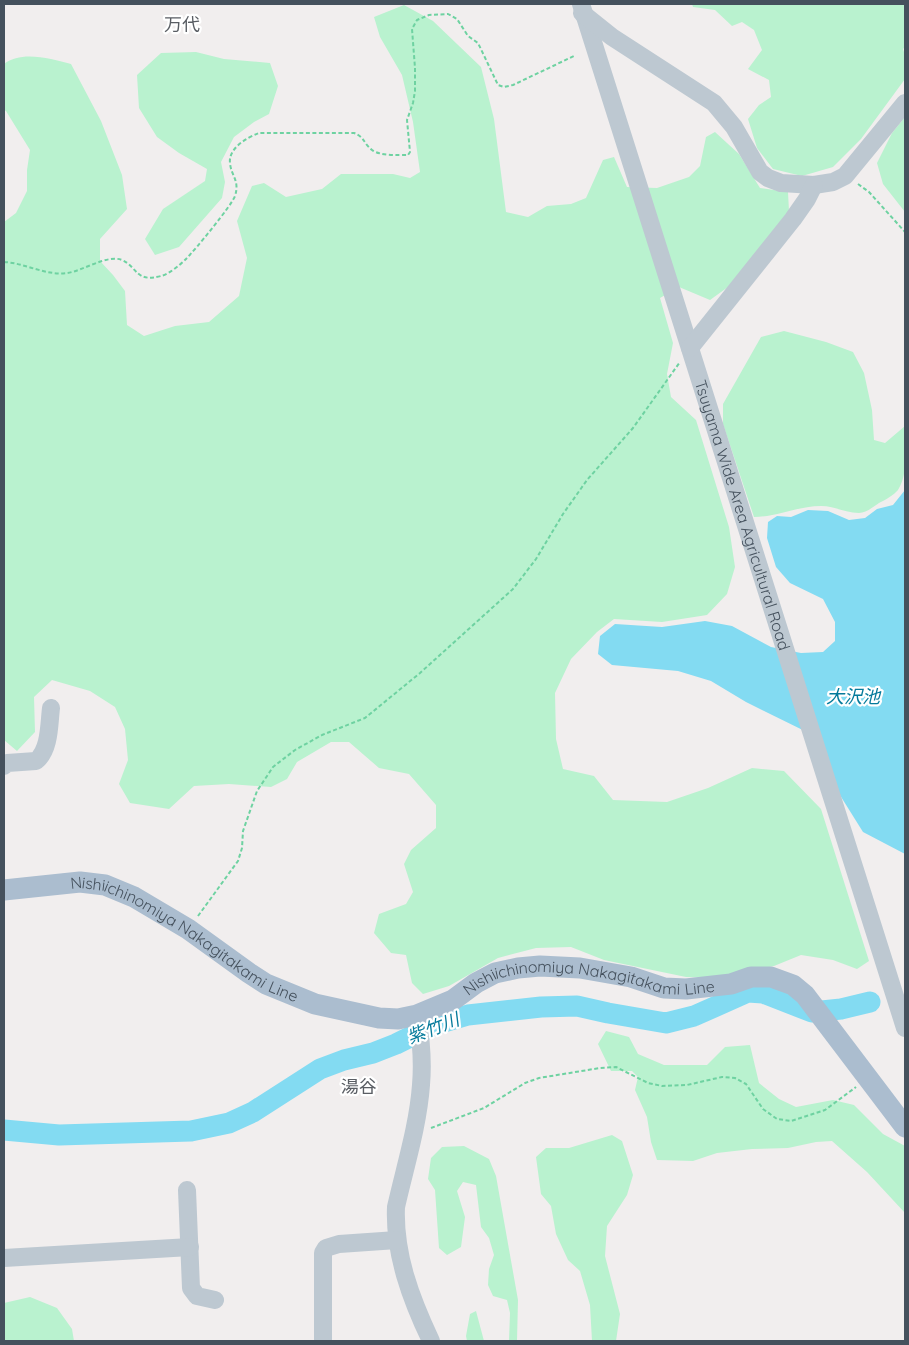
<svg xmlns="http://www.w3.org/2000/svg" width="909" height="1345" font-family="Quicksand,'Noto Sans JP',sans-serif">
<rect width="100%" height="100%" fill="#f1eeee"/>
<!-- green -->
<path fill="#b9f2cf" d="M692 4H905V47L903 49 905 55V79L861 139 833 167 802 176 773 169 757 148 748 119 759 105 771 97 769 80 748 69 762 50 754 30 742 22 732 26 715 10 693 7Z
M404 5 433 21 481 67 494 119 506 212 528 217 547 206 571 204 586 198 603 160 614 157 627 187 657 188 689 177 700 166 706 137 715 132 739 154 760 188 788 192 789 211 728 287 710 300 679 287 660 298 673 343 667 374 671 397 696 420 729 527 735 567 727 594 707 615 662 622 614 619 597 632 571 659 555 693 556 739 563 769 594 776 613 800 667 802 708 788 752 768 784 771 821 809 869 961 857 969 833 960 801 955 774 966 717 978 686 977 604 960 571 947 536 948 498 958 449 986 423 994 412 983 406 955 391 953 374 933 379 914 406 904 413 892 404 864 411 850 436 828V805L409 774 379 768 349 742H331L297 762 287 779 271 787 229 784 194 786 169 809 130 803 119 784 128 760 125 729 115 707 90 691 52 680 34 697 35 732 17 751 4 740V222L16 213 27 191V170L30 150 6 111 4 110V64C22 50 51 59 71 64L101 121 122 175 127 209 100 239V261L113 275 125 291 127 325 144 336 175 326 209 322 239 296 247 258 237 221 252 186 264 183 286 197 322 189 341 174H393L410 178 420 172 413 122 402 75 380 37 374 17Z
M196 52 224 59 270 63 278 86 269 114 254 122 234 137 221 162 225 182 222 198 179 247 155 255 145 239 163 209 205 181 207 169 179 153 157 137 139 108 137 75 161 53Z
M905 117V212L883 184 877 163 892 133Z
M784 331 826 342 853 352 864 373 872 410 874 440 885 443 905 426C905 445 909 473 898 490 894 495 885 500 879 503 873 507 866 513 859 513 846 513 834 506 821 506 798 506 777 517 754 517L723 424V404L761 337Z
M606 1031 629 1037 638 1054 664 1065H707L725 1047 750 1045 759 1083 779 1099 796 1107 833 1100 854 1105 883 1134 905 1146V1213L867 1172 832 1141 816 1142 788 1148 752 1149 717 1153 693 1161 657 1160 651 1142 647 1117 635 1090 638 1077 632 1071H611L598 1044Z
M612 1135 622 1141 633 1175 627 1195 607 1226 605 1256 620 1314 616 1341H592L590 1305 580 1271 568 1260 556 1234 551 1206 541 1194 536 1157 546 1148H569Z
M464 1146 489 1159 496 1176 518 1300 517 1341H509L510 1313 507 1300 493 1296 488 1285 489 1269 494 1255 489 1238 481 1227 476 1185 463 1182 457 1191 465 1217 461 1247 447 1255 439 1248 435 1190 428 1179 431 1158 442 1147Z
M30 1297 57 1308 72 1329 74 1341H4V1303Z
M476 1311 484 1341H467L466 1336 470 1314Z"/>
<!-- water -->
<path fill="#83dbf2" d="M905 490V854L863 832 838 792 819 738 746 702 711 681 678 671 612 665 598 654 600 636 615 624 662 627 705 621 732 626 771 647 801 653 823 652 835 641V622L823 599 790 583 776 567 767 538 768 522 777 516 791 517 808 510 828 511 849 520 865 518 877 509 893 505Z"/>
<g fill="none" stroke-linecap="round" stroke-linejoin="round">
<!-- river -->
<path stroke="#83dbf2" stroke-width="21" d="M4 1130 59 1135 191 1131 229 1123 253 1112 320 1069 344 1060 373 1053 396 1044 434 1025 468 1015 541 1007 577 1006 608 1013 666 1023 694 1016 748 992 763 993 812 1012 841 1009 870 1002"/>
<!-- path -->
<path stroke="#6ed2a1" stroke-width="2" stroke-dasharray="4 2.5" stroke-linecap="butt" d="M858 184 869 192 905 232
M4 262C25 263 46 276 67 273 83 271 107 254 122 260 138 267 135 283 161 276 169 274 180 265 186 259 195 250 232 205 235 196 240 180 231 176 230 163 228 148 248 137 259 133H354C365 137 363 143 372 150 380 156 398 155 408 155L410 152 407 120 413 103 415 91V68L412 29 417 20 429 15 448 14 457 19 468 36 478 43 498 85 504 87 513 85 574 56
M198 916 238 861 242 848 243 831 257 791 273 767 295 750 322 735 365 718 420 673 513 589 536 559 563 514 587 480 633 428 680 362
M431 1128 484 1108 525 1083 539 1078 600 1068 616 1067 648 1083 662 1086 687 1085 722 1077 735 1078 746 1084 763 1109 777 1119 791 1121 825 1110 856 1087"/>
<!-- minor -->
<g stroke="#bdc8d1" stroke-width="18">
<path id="s1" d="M581 4 905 1028"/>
<path d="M582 13 612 37 714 103 734 127 760 172 768 178 781 183 814 185 833 182 845 176 905 103"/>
<path d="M690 348 793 219 807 199 814 185"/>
<path d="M4 766 7 763 36 761C50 750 49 724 51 708"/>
<path d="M417 1015C421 1038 423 1062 421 1085 418 1126 405 1167 396 1207 394 1254 411 1299 431 1341"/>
<path d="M187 1190 191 1288 197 1296 215 1300"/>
<path d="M4 1258 190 1247"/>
<path d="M323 1341V1253L326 1248 339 1244 397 1240"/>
</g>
<!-- major -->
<path stroke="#abbdcf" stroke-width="21" id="s2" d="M4 890 80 882 105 885 134 897 188 929 249 973 266 984 315 1004 379 1018 398 1019 417 1015 453 1000 476 983 495 973 518 968 540 966 580 968 631 977 664 988 686 989 731 984 751 977H771L793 985 805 995 905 1127"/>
</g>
<g text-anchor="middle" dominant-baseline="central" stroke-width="4.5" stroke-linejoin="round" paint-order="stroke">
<!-- street labels -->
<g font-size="16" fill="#45515d" stroke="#fff">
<text stroke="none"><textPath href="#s1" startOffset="536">Tsuyama Wide Area Agricultural Road</textPath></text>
<text stroke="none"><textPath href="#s2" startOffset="196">Nishiichinomiya Nakagitakami Line</textPath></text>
<text stroke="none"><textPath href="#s2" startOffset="631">Nishiichinomiya Nakagitakami Line</textPath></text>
</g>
<!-- neighbourhood labels -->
<g font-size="18" fill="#5a5e64" stroke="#fff">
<text x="182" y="24">万代</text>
<text x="359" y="1086">湯谷</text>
</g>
<!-- water labels -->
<g font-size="18" font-style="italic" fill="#047a9b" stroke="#fff">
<text x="853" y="696">大沢池</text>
<text transform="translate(433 1028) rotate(-21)">紫竹川</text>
</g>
</g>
<!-- border -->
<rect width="909" height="1345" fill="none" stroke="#45515d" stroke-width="10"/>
</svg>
